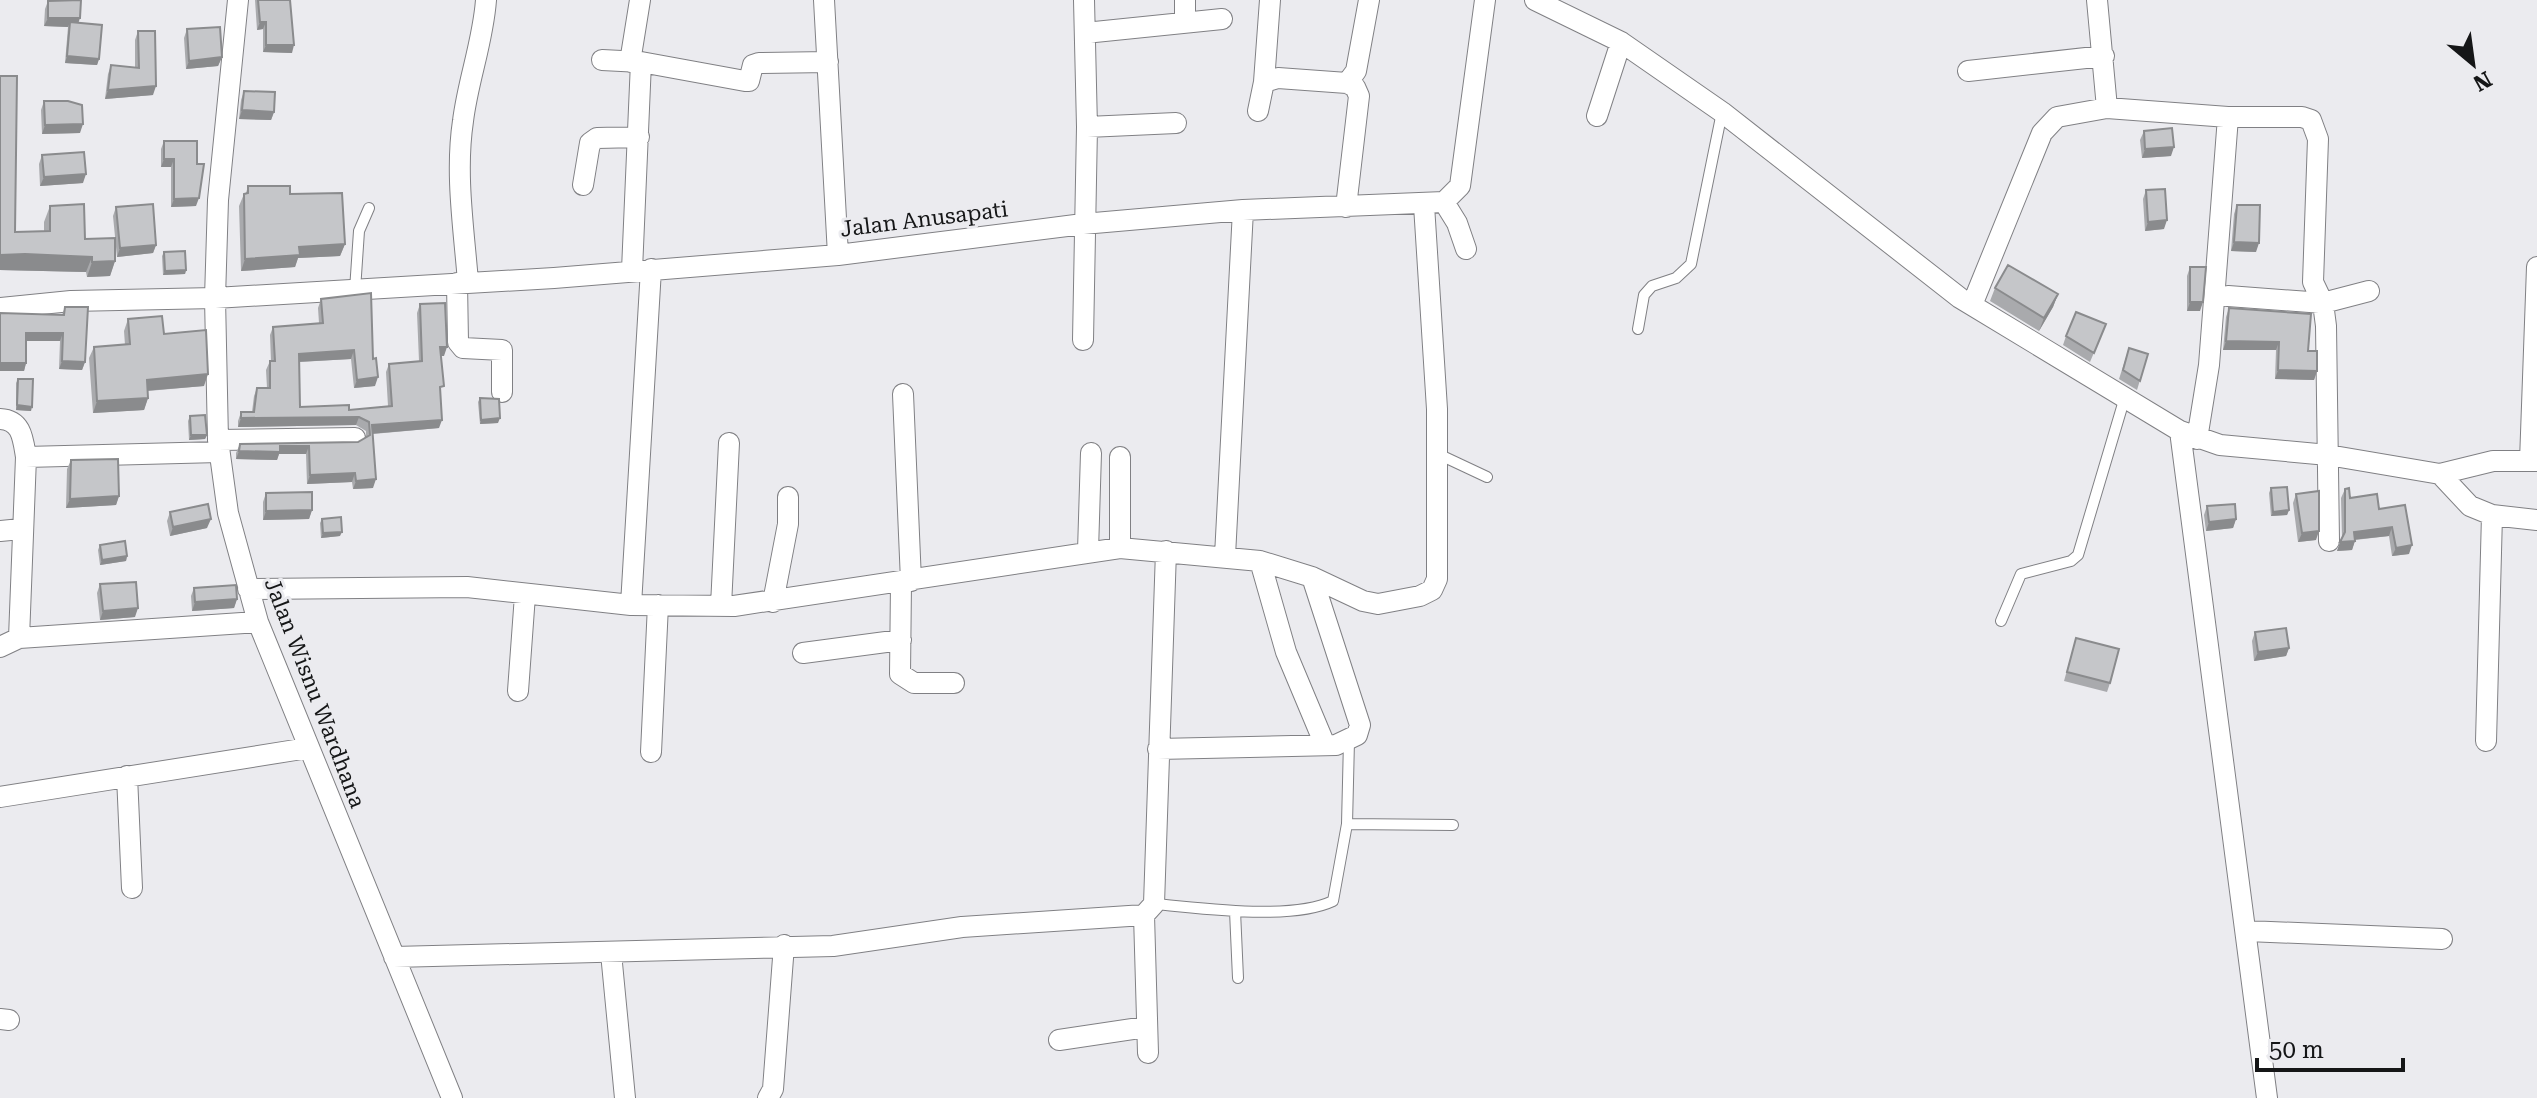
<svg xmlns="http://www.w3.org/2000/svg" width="2537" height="1098" font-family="'Roboto Serif',serif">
<rect width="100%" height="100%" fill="#ebebef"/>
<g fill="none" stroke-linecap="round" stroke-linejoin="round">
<defs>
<path id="lane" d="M355 290 359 231 369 208
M1638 329 1644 295 1652 286 1676 278 1691 264 1722 112
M1438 454 1487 477
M2001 621 2021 574 2071 561 2078 555 2125 397
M1347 824 1453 825
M1154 904C1202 908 1290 921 1333 901L1347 824 1349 741
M1235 911 1238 978"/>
<path id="street" d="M238 0 218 200 215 298 218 440 228 513 258 622 452 1098
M824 0 838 255
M1185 0V22
M1535 0 1621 42 1722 112 1960 298 2180 431 2220 445 2328 455 2440 474 2470 506 2492 515 2537 520
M2097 0 2107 108
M1085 33 1222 19
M602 60 641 62 745 81H749L753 65 759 63 828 62
M630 62 640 0
M1968 71 2104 56
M1264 82 1270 0
M1347 83 1356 71 1369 0
M1258 111 1264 82 1278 78 1347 83 1355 87 1359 96 1346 207
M1597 116 1621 42
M1087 127 1176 123
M583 185 590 143 597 138 639 137
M1444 202 1457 223 1466 249
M632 270 641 62
M468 282C464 230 455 174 463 121 468 80 483 42 486 0
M457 283 458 342 463 348 502 350V392
M2228 296 2323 303 2369 291
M1972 305 2042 133 2057 117 2107 108 2228 117H2302L2311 120 2318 139 2313 282 2323 303 2326 326 2329 541
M0 308 71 301 215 298 554 278 838 255 1083 224 1243 210 1444 202 1460 186 1485 0
M1083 340 1087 127 1084 0
M903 394 911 581
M0 419C22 420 23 439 26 457L19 638
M2180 431 2267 1098
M2197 439 2209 365 2228 117
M218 440 355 438
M26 457 219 452
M2530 461 2537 267
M2440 474 2493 461H2537
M0 531 21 529
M1120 548V457
M1088 551 1091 453
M1225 556 1243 210
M1260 561 1286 652 1325 745
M901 583 900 674 914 683H954
M248 589 467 587 631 605 734 606 1120 548 1260 561 1312 577 1363 601 1378 604 1420 596 1432 590 1437 579V409L1424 205
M773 602 788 524V497
M631 605 651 269
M721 606 729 443
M0 647 19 638 258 622
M803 653 901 640
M518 691 525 595
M2486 741 2492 515
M1158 749 1336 745 1357 735 1360 725 1312 577
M651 752 658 605
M127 776 132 888
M0 797 308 748
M1144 915 1148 1053
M2247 931 2442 939
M611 953 625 1098
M394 957 833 946 962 927 1144 915 1154 904 1166 551
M0 1019 9 1020
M1059 1040 1146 1027
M768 1098 773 1089 784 945"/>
</defs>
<!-- lane casing -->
<use href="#lane" stroke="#808084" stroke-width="12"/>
<!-- street casing -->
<use href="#street" stroke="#808084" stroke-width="22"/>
<!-- lane -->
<use href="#lane" stroke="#fff" stroke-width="10"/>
<!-- street -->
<use href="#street" stroke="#fff" stroke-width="20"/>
</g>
<!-- wall -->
<path fill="#a9aaad" d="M255 0H290L292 53 263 52V29L257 30Z
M48 1 78 23 99 59 97 65 65 63 68 27 44 26 45 9Z
M187 29 222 57 218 66 186 69 184 38Z
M138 31 153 95 105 99 108 74 111 65 135 68V40Z
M0 76 15 232 44 231V222L50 206 85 239 115 261 110 276 87 277 86 272 0 270Z
M244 91 274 112 271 120 239 119 241 100Z
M44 101 80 133 42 134 41 110Z
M2144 131 2171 156 2142 158 2140 140Z
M164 141 196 206 171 207V167H161V149Z
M42 155 83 183 40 186 39 164Z
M248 186 290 194 345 244 340 256 298 258 295 267 241 271 239 206 244 194 246 193Z
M2146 190 2164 229 2145 231 2143 199Z
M2237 205 2256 252 2231 251 2234 214Z
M116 207 156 245 153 253 117 257 113 216Z
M164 252 186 270 185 274 163 275 162 256Z
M2190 267 2200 311H2187V276Z
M1995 288 2058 294 2053 307 2039 331 1990 301Z
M321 299 373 359 375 386 354 388 351 359 299 362 300 407 349 410 388 406 386 372 389 364 419 361 417 313 420 304 444 356H441L439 428 373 434V488L353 489 352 482 307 484 306 454H279L277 460 236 459V453L240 444 358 442 366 437V431L356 425 238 427V421L241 412H252L254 396 257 388H267L266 370 270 361H271L270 335 273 327 319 323 318 308Z
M65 307 85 362 82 370 59 369 60 341H26V363L24 371H0V313L62 315Z
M2229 308 2308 351 2317 371 2314 380 2275 379 2276 350H2223L2226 317Z
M128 319 164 334 204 386 148 391V398L144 410 93 413 89 358 94 347 125 345 124 331Z
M2106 324 2090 362 2063 345 2066 336Z
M2129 348 2148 354 2137 390 2119 379Z
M18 379 31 411 16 410V383Z
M480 398 498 423 480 424 478 402Z
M190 416 207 435 205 439 189 440 188 421Z
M71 460 119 496 116 505 66 508 67 469Z
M2271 488 2289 510 2287 515 2271 516 2269 493Z
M2345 489 2350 498 2379 509 2405 505 2409 554 2392 556 2389 536 2355 540 2352 550 2337 551 2342 538 2341 498Z
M266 493 312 510 309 519 263 520V502Z
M2296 494 2316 540 2298 542 2293 503Z
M2207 506 2236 519 2233 528 2206 531 2204 515Z
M170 512 207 528 170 536 167 521Z
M322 519 340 536 321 538 320 523Z
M100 545 127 556 126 561 100 565 98 550Z
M100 584 135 617 100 620 97 593Z
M194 588 237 599 234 608 192 611 191 596Z
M2255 632 2289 648 2286 656 2254 661 2252 641Z
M2076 638 2110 683 2107 692 2064 681Z"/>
<!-- shaded-wall -->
<path fill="#8a8b8d" d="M48 18H80L77 27 70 22 68 27 44 26Z
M260 22H266L263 29 257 30Z
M266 45H294L292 53 263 52Z
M67 56 99 59 97 65 65 63Z
M222 57 218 66 186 69 189 61Z
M156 86 153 95 105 99 108 90Z
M242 110 274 112 271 120 239 119Z
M83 124 80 133 42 134 45 125Z
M2174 147 2171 156 2142 158 2145 149Z
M164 159H174L171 167H161Z
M86 174 83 183 40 186 44 177Z
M199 198 196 206 171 207 174 199Z
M2167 220 2164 229 2145 231 2148 222Z
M2234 242 2259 243 2256 252 2231 251Z
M345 244 340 256 298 258 295 267 241 271 245 259 299 247Z
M156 245 153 253 117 257 120 248Z
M25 254 92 257 86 272 0 270V255Z
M115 261 110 276 87 277 92 262Z
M186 270 185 274 163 275 165 271Z
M2058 294 2053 307 2039 331 2044 318Z
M2190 302H2203L2200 311H2187Z
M26 333H63L60 341H23Z
M2226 341 2279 342 2276 350H2223Z
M440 347H447L444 356H437Z
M354 350 351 359 296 362 299 354Z
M62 361 85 362 82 370 59 369Z
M0 363H26L24 371H0Z
M2278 370 2317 371 2314 380 2275 379Z
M208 374 204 386 143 391 147 380Z
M378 377 375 386 354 388 357 380Z
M148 398 144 410 93 413 97 401Z
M17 405 32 407 31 411 16 410Z
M359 417 356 425 238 427 241 418Z
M500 418 498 423 480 424 481 420Z
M442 420 439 428 369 434 372 425Z
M191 435H207L205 439 189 440Z
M280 446H309L306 454H279L277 460 236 459 239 451Z
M355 473 352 482 307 484 310 475Z
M376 479 373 488 353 489 356 481Z
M119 496 116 505 66 508 70 499Z
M312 510 309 519 263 520 266 511Z
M2289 510 2287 515 2271 516 2273 512Z
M211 519 207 528 170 536 173 527Z
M2236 519 2233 528 2206 531 2209 522Z
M2392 527 2389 536 2351 540 2354 532Z
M2319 531 2316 540 2298 542 2302 533Z
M342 532 340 536 321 538 323 533Z
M2355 541 2352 550 2337 551 2340 542Z
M2412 545 2409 554 2392 556 2396 548Z
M127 556 126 561 100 565 102 560Z
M237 599 234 608 192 611 195 602Z
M138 608 135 617 100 620 103 611Z
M2289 648 2286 656 2254 661 2258 652Z"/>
<!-- building -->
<path fill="#c5c6c9" stroke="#8a8b8d" stroke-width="2" d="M81 0 80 18H48V1Z
M258 0H290L294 45H266V22H260Z
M70 22 102 25 99 59 67 56Z
M220 27 222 57 189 61 187 29Z
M138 31H155L156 86 108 90 111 65 139 68Z
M0 76H17L15 232 50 231V206L84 204 85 239 115 238V261L92 262V257L25 254 0 255Z
M244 91 275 92 274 112 242 110Z
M44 101H68L82 105 83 124 45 125Z
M2172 128 2174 147 2145 149 2144 131Z
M164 141H197V164H204L199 198 174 199V159H164Z
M84 152 86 174 44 177 42 155Z
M248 186H290V194L342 193 345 244 299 247 300 255 245 259 244 194 248 193Z
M2165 189 2167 220 2148 222 2146 190Z
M153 204 156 245 120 248 116 207Z
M2237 205H2260L2259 243 2234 242Z
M185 251 186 270 165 271 164 252Z
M2008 265 2058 294 2044 318 1995 288Z
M2190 267H2206L2203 302H2190Z
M371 293 373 359 376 358 378 377 357 380 354 350 299 354 300 407 349 405V410L392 406 389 364 422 361 420 304 445 303 447 347H440L444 386 440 387 442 420 372 425 376 479 356 481 355 473 310 475 309 446H280V452L239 451 240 444 358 442 370 435 369 422 359 417 241 418V412H254L257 388H270V361H275L273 327 323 323 321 299Z
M65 307H88L85 362 62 361 63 333H26V363H0V313L64 315Z
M2229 308 2311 314 2308 351H2317V371L2278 370 2279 342 2226 341Z
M2076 312 2106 324 2094 353 2066 336Z
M162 316 164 334 206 330 208 374 147 380 148 398 97 401 94 347 130 344 128 319Z
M2129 348 2148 354 2140 381 2123 370Z
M18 379H33L32 407 17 405Z
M480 398 499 399 500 418 481 420Z
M205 415 207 435H191L190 416Z
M118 459 119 496 70 499 71 460Z
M2287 487 2289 510 2273 512 2271 488Z
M2349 488 2350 498 2377 494 2379 509 2405 505 2412 545 2396 548 2392 527 2354 532 2355 541 2340 542 2345 532V489Z
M2319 491V531L2302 533 2296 494Z
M312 492V510L266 511V493Z
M208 504 211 519 173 527 170 512Z
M2235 504 2236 519 2209 522 2207 506Z
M341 517 342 532 323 533 322 519Z
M125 541 127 556 102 560 100 545Z
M136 582 138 608 103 611 100 584Z
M236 585 237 599 195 602 194 588Z
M2286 628 2289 648 2258 652 2255 632Z
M2076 638 2119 649 2110 683 2067 672Z"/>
<g text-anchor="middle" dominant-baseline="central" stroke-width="6" stroke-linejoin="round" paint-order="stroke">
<!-- street labels -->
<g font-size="22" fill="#151617" stroke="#ebebef">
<text transform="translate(924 219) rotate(-7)">Jalan Anusapati</text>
<text transform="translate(315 693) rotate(69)">Jalan Wisnu Wardhana</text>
</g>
</g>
<!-- north arrow -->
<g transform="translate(2473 64) rotate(151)" stroke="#ebebef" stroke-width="6" paint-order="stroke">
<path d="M0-6L14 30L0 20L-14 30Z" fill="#151617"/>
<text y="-12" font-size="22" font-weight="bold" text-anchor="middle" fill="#151617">N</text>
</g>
<!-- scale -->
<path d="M2257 1058v12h146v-12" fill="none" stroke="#151617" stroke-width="4"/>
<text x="2269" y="1058" font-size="24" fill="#151617" stroke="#ebebef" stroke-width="6" paint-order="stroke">50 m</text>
</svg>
